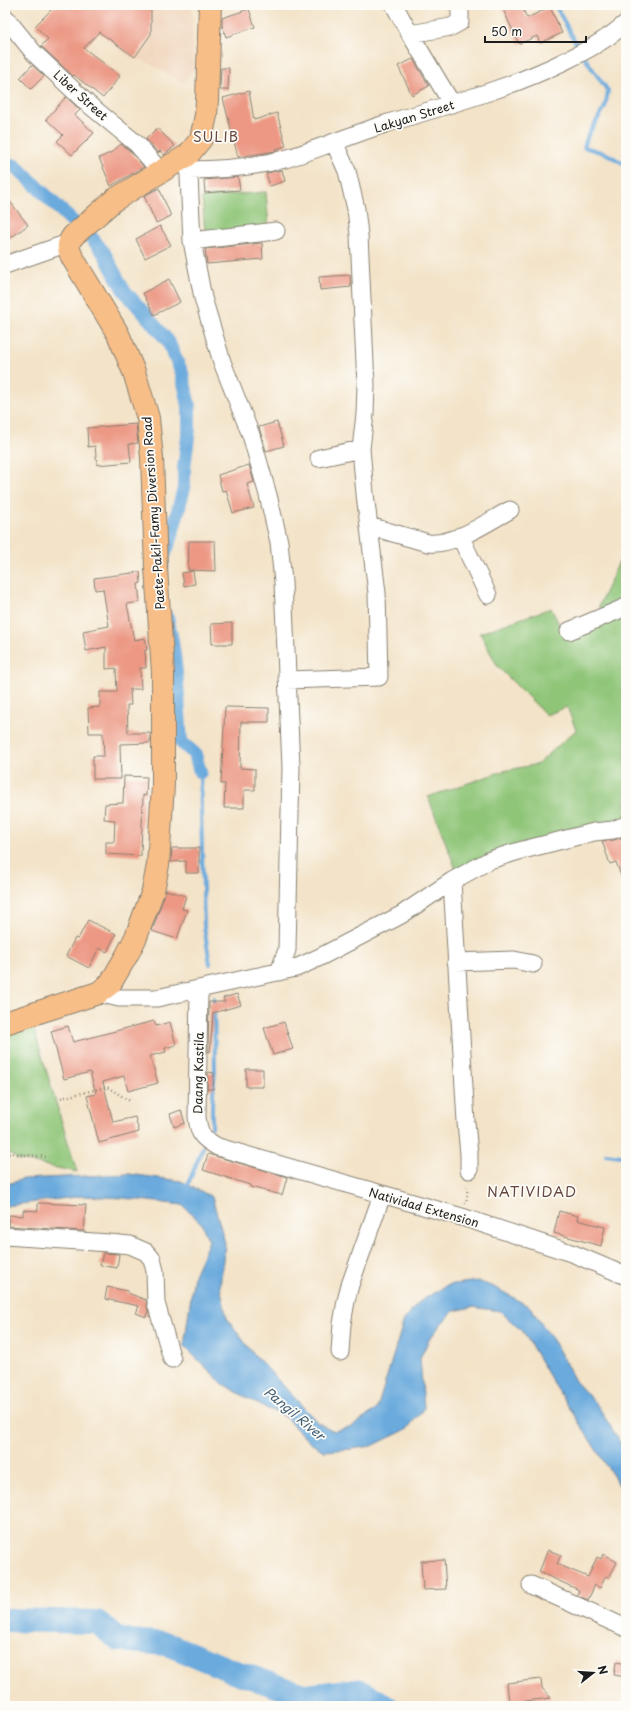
<svg xmlns="http://www.w3.org/2000/svg" width="631" height="1711" font-family="'Playpen Sans',sans-serif">
<rect width="100%" height="100%" fill="#fdfcf7"/>
<filter id="ink" filterUnits="userSpaceOnUse"><feTurbulence type="fractalNoise" baseFrequency=".025" numOctaves="2"/><feDisplacementMap in="SourceGraphic" scale="8" xChannelSelector="R" yChannelSelector="G"/><feConvolveMatrix kernelMatrix="1 2 1 2 8 2 1 2 1" color-interpolation-filters="sRGB"/></filter>
<filter id="wash" filterUnits="userSpaceOnUse"><feTurbulence type="fractalNoise" baseFrequency=".012" numOctaves="4" result="noise"/><feDisplacementMap in="SourceGraphic" scale="16" xChannelSelector="R" yChannelSelector="G"/><feGaussianBlur stdDeviation="0.9" result="paint"/><feColorMatrix in="noise" values="0 0 0 0 0 0 0 0 0 0 0 0 0 0 0 0 0 1.4 0 .05"/><feComposite in="paint" operator="in"/></filter>
<g filter="url(#wash)">
<rect width="100%" height="100%" fill="#f3e3c8"/>
<!-- built -->
<path fill="#f0d5bc" d="M63 5H192L193 70 183 83 142 59 134 60Z"/>
<!-- green -->
<path fill="#8ec577" stroke="#55704a" d="M266 192 269 228 205 233 202 197Z
M626 557V606L603 614 599 606 619 562Z
M551 608 565 636 626 612V819L457 872 428 797 503 771 538 764 576 730 567 707 546 715 498 667 480 633Z
M32 1023 77 1172 19 1160 5 1151V1031Z"/>
<!-- water -->
<path fill="#6aaadd" stroke="#43637c" d="M129 1174 181 1181 212 1197 225 1243 220 1286 227 1318 251 1351 317 1422 334 1431 353 1426 377 1409 404 1320 419 1302 447 1285 478 1281 496 1288 530 1307 555 1343 575 1381 598 1406 626 1452V1496L554 1384 524 1333 500 1311 472 1307 454 1311 441 1324 429 1340 420 1358 424 1408 407 1429 372 1446 351 1449 324 1451 310 1443 283 1415 261 1406 223 1384 184 1346 194 1275 209 1241 201 1223 182 1205 123 1198 83 1196 5 1206V1185L23 1179Z"/>
<g fill="none" stroke-linecap="round" stroke-linejoin="round">
<!-- stream -->
<path stroke="#6aaadd" stroke-width="4" d="M555 5 577 45
M584 57 608 91 605 107 588 135 584 147 607 154 626 165
M200 772 204 926 210 964
M212 1127V1105L215 1070 214 998
M606 1154 621 1156 626 1154
M186 1189 203 1147"/>
<!-- canal -->
<path stroke="#6aaadd" stroke-width="14" d="M5 163 15 166 24 174 71 220 91 237 104 253 123 289 168 341 182 373 189 406V429L184 468V488L171 537 162 561V567
M167 617C177 658 178 700 181 742L195 754 200 772"/>
<!-- river -->
<path stroke="#6aaadd" stroke-width="24" d="M5 1620 97 1622 119 1640 167 1644 230 1670 306 1696 358 1690 386 1706"/>
</g>
<g id="blocks">
<!-- building -->
<path fill="#ec9884" d="M56 5H151V34L135 57 99 32 84 48 120 76 103 98 74 75 73 76 41 46 48 39 35 26Z
M501 5H521L527 18 550 7 562 33 540 43 537 36 519 44Z
M249 9 255 27 226 37 222 25V18Z
M413 59 429 86 412 95 398 66Z
M32 65 44 76 31 89 20 78Z
M221 68H229L228 90H220Z
M249 91 254 120 277 113 286 146 275 149 276 151 238 157 223 98Z
M66 97 80 110 75 115 94 133 72 155 57 141 63 135 46 119Z
M157 128 175 146 164 155 160 151 158 153 146 139Z
M121 144 130 151 144 167 111 186 99 158 112 152Z
M282 170 285 181 270 186 266 173Z
M238 177 240 190 205 193 204 180Z
M159 188 171 216 156 223 144 196Z
M5 195 28 225 5 242Z
M160 226 171 245 145 258 136 239Z
M262 243 263 259 207 264 205 249Z
M350 275 351 287 320 290 319 277Z
M169 279 180 302 154 315 143 293Z
M277 422 284 446 266 451 259 427Z
M136 424 138 443 129 444 131 462 97 465 95 446 88 447 87 428Z
M249 465 254 482 247 484 254 508 233 513 226 490 222 491 218 475Z
M189 541H215L216 571 188 570Z
M193 571 195 584 184 586 182 573Z
M140 572 141 583 138 584 140 602 127 604 134 640 145 638 147 650H145L146 668H140L141 689H130L131 705H127L128 733H150V743L120 744 121 779H93V756H104L103 733H89L88 708 100 707V692H117L116 668 106 669V647L86 651 83 631 109 626 103 589 95 590 94 578Z
M232 623V644H212L211 624Z
M225 707 269 708V722H241L240 768 255 769V790H244V808H224L225 784H221Z
M124 776 147 777 146 796 143 795 141 856 106 854V842H114L115 820 104 819 105 804 123 803Z
M626 836V887H625L616 862 610 864 602 841 614 840Z
M172 848H199V873H186V861L171 862Z
M166 890 186 896 182 909 187 910 177 939 152 931Z
M88 920 116 934 107 952 99 948 89 968 66 956 75 938 78 939Z
M237 994 241 1005 213 1013 210 1052H208L209 1002H225L223 998Z
M154 1021 156 1026 170 1022 176 1045 165 1048 166 1052 150 1056 158 1083 128 1091 124 1076 103 1082 113 1122 135 1117 139 1132 99 1143 87 1096 96 1094 90 1072 64 1079 51 1031 68 1026 73 1042Z
M284 1022 293 1049 273 1055 264 1028Z
M246 1069H263V1087H246Z
M208 1072 214 1073 213 1089H207Z
M181 1110 185 1123 174 1127 170 1114Z
M208 1154 287 1177 282 1195 250 1187V1185L203 1170Z
M38 1203 86 1205 84 1231 8 1226 9 1215 23 1216V1210L38 1211Z
M559 1211 578 1216 577 1220 605 1227 601 1246 554 1233Z
M103 1253 119 1254 117 1268 100 1265Z
M107 1287 128 1291V1293L146 1300 148 1311 146 1317 136 1313 139 1306 105 1299Z
M548 1550 561 1555 557 1564 588 1577 597 1557 601 1559 603 1554 617 1562 609 1578 606 1576 600 1588 595 1585 588 1600 577 1595 579 1590 539 1572Z
M444 1560 446 1589 423 1590 421 1561Z
M616 1662 626 1664V1677L614 1675Z
M541 1679 542 1688 551 1698 509 1703 507 1683Z"/>
</g>
</g>
<g filter="url(#ink)">
<use href="#blocks" fill-opacity="0" stroke="#888072" stroke-width="1"/>
<g fill="none" stroke-linecap="round" stroke-linejoin="round">
<defs>
<path id="minor" d="M394 5 410 34 452 104
M5 17 34 53 87 103 137 144 160 171
M410 34 451 27 460 22V9L457 5
M188 155 192 241 203 298 222 362 251 435 268 495 279 542 283 582 291 767 287 950 279 972
M189 170C222 170 254 167 285 159 319 149 351 135 385 124 447 105 509 89 567 60 588 50 609 38 626 23
M192 241 276 231
M5 265 68 243
M319 458 361 449
M369 526 428 543C454 546 487 522 510 510
M460 536 488 595
M569 631 626 607
M287 680 379 677 377 593 365 494 361 449 365 414 366 385 359 235 356 209 347 171 334 142
M452 881 466 1122 469 1154V1170
M456 962 514 960 533 964
M199 990 197 1117C199 1135 202 1138 218 1147L465 1218 574 1254 626 1276
M98 993 119 998H157L296 968 318 958 401 915 452 881 490 860 519 851 594 832 613 830 626 825
M5 1236 109 1243 130 1245 146 1252 152 1259 155 1271 156 1303 172 1359
M340 1352 342 1324 346 1301 350 1285 382 1195
M531 1585 626 1628"/>
<path id="major" d="M5 1023 98 993 110 984 127 955 136 937 153 891 158 865 163 785V673L156 568 152 458 148 418 134 372 118 334 72 257C68 248 67 244 73 236L114 200 188 155 201 139 206 115 207 100 210 5"/>
</defs>
<!-- minor casing -->
<use href="#minor" stroke="#888072" stroke-width="19"/>
<!-- major casing -->
<use href="#major" stroke="#888072" stroke-width="24"/>
<!-- path -->
<path stroke="#888072" stroke-width="2.5" stroke-dasharray="1 3" stroke-linecap="butt" d="M61 1098 107 1087 130 1101
M5 1153 49 1157
M5 1196 7 1153
M466 1204 468 1185"/>
<!-- minor -->
<use href="#minor" stroke="#fff" stroke-width="17"/>
<!-- major -->
<use href="#major" stroke="#f7be88" stroke-width="22"/>
</g>
</g>
<g text-anchor="middle" dominant-baseline="central" stroke-width="3.5" stroke-linejoin="round" paint-order="stroke">
<!-- street labels -->
<g font-size="12" fill="#1c1c1c" stroke="#fdfcf7">
<text transform="translate(81 95) rotate(42)">Liber Street</text>
<text transform="translate(414 116) rotate(-17)">Lakyan Street</text>
<text transform="translate(153 513) rotate(-94)">Paete-Pakil-Famy Diversion Road</text>
<text transform="translate(198 1073) rotate(-89)">Daang Kastila</text>
<text transform="translate(424 1207) rotate(16)">Natividad Extension</text>
</g>
<!-- water labels -->
<g font-size="13" font-style="italic" fill="#3f5c73" stroke="#fdfcf7">
<text transform="translate(295 1413) rotate(40)">Pangil River</text>
</g>
<!-- quarter labels -->
<g font-size="14" letter-spacing="1" fill="#654740" stroke="#fdfcf7">
<text x="216" y="136">SULIB</text>
<text x="532" y="1191">NATIVIDAD</text>
</g>
</g>
<!-- margin -->
<rect width="631" height="1711" fill="none" stroke="#fdfcf7" stroke-width="20"/>
<!-- north arrow -->
<g transform="translate(593 1673) rotate(73)" stroke="#fdfcf7" stroke-width="3" paint-order="stroke">
<path d="M0-3L7 15L0 10L-7 15Z" fill="#1c1c1c"/>
<text y="-6" font-size="11" font-weight="bold" text-anchor="middle" fill="#1c1c1c">N</text>
</g>
<!-- scale -->
<path d="M485 36v6h101v-6" fill="none" stroke="#1c1c1c" stroke-width="2"/>
<text x="491" y="36" font-size="12" fill="#1c1c1c" stroke="#fdfcf7" stroke-width="3" paint-order="stroke">50 m</text>
</svg>
